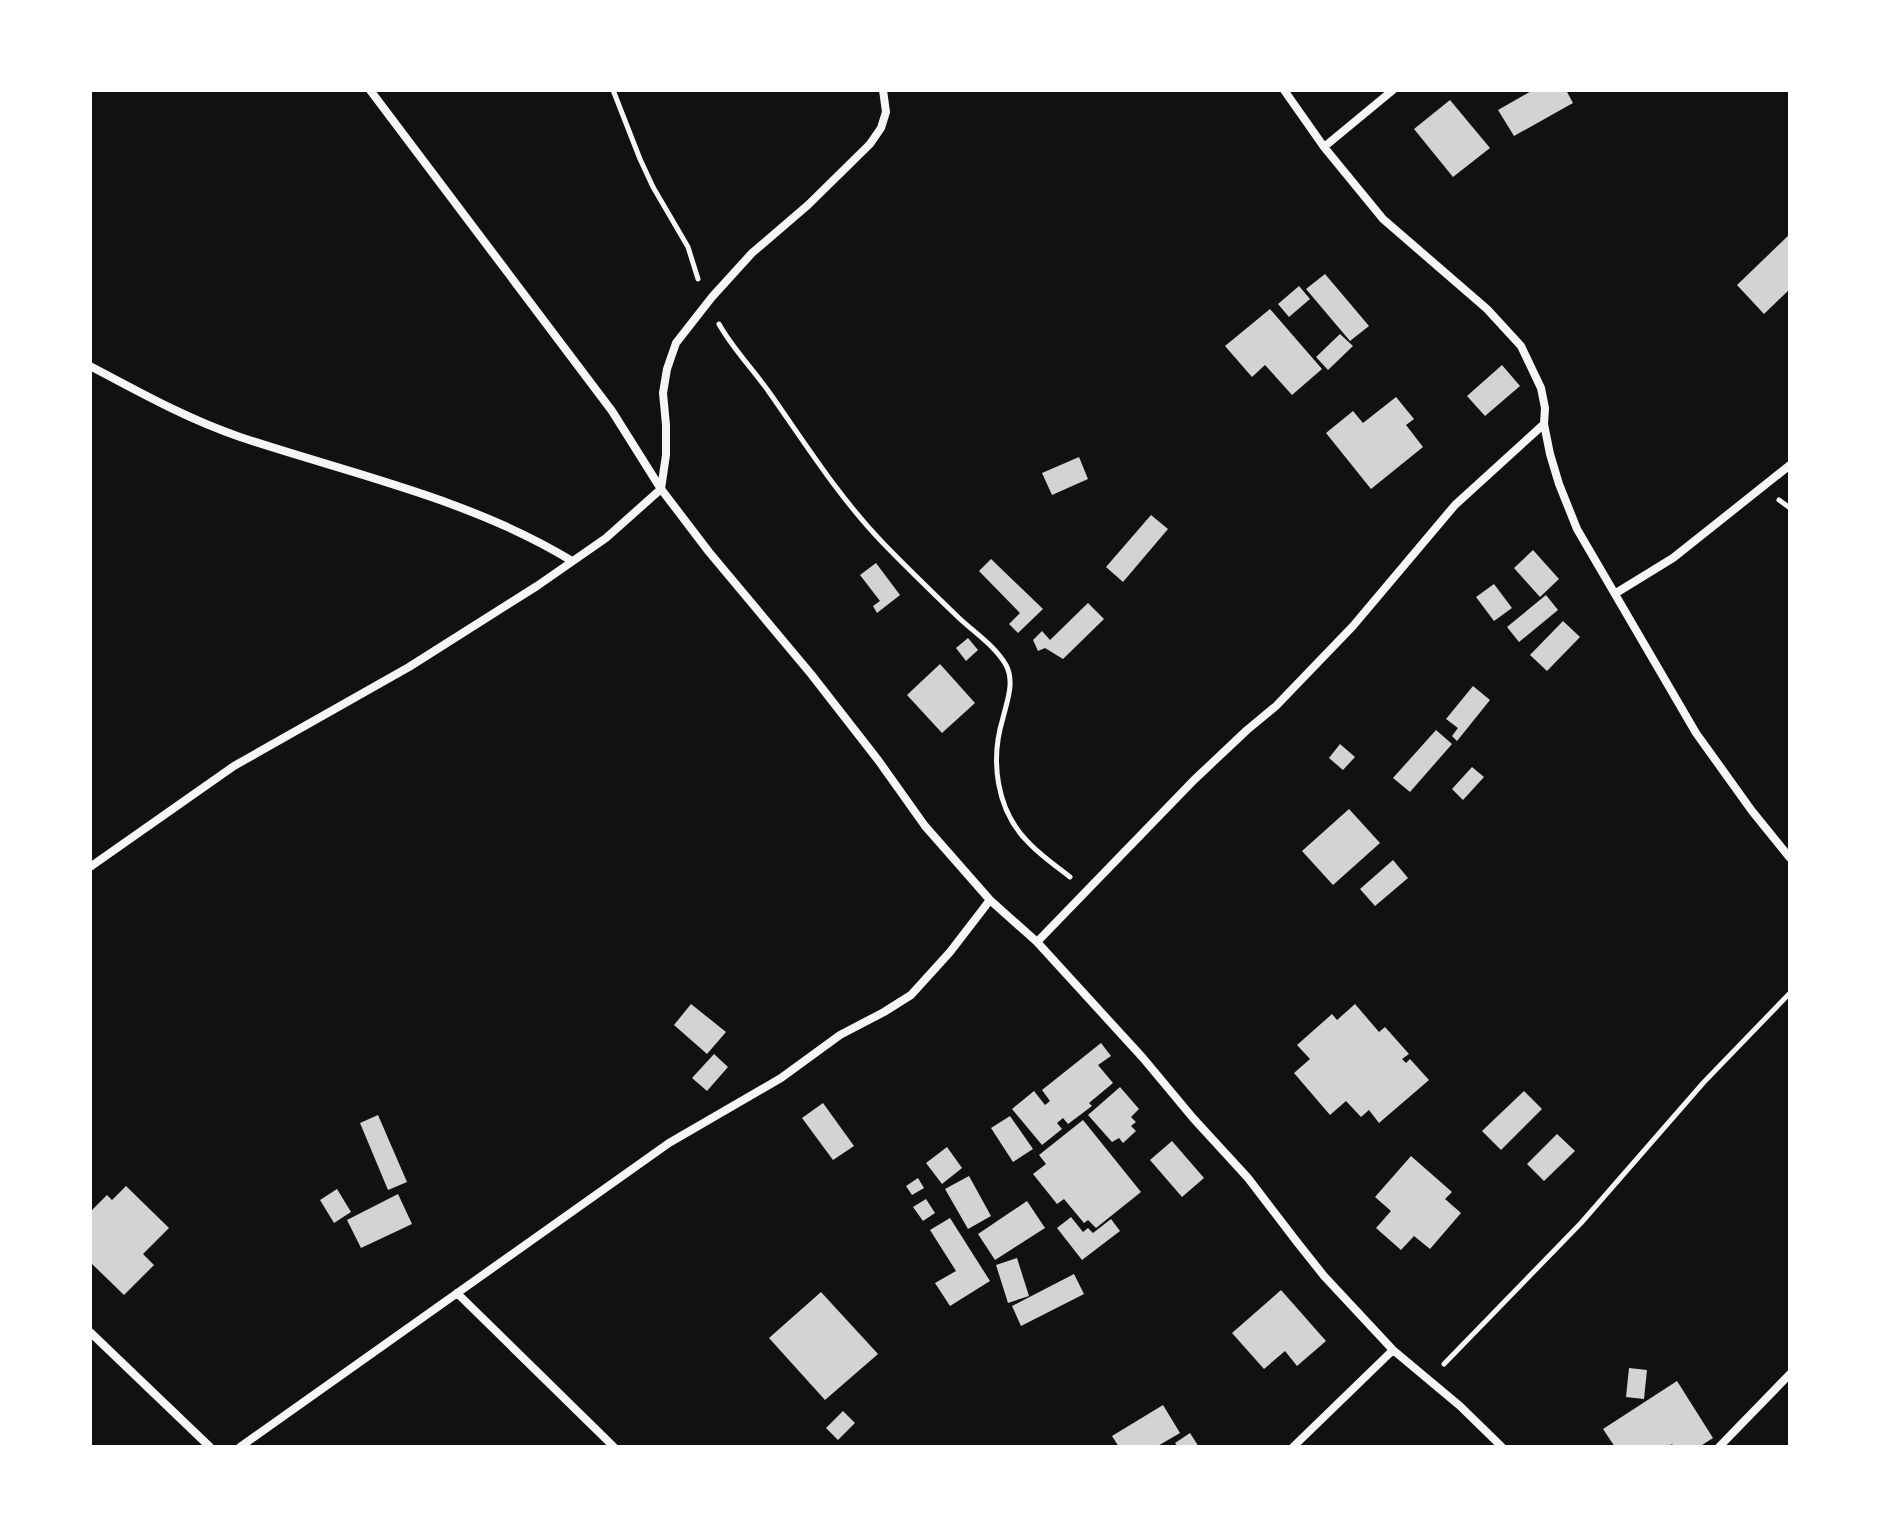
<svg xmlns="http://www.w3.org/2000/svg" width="1880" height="1537" font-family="'Titillium Web',sans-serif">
<rect width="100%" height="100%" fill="#111"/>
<!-- building -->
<path fill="#d3d3d3" d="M1533 90H1566L1573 103 1514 136 1498 110Z
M1450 100 1490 148 1453 177 1414 129Z
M1790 234V289L1764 314 1737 285Z
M1325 274 1369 326 1350 341 1306 289Z
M1299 286 1310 299 1289 317 1278 304Z
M1270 309 1322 369 1292 395 1265 365 1252 377 1225 346Z
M1340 334 1353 346 1328 370 1316 357Z
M1502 365 1520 386 1485 416 1467 396Z
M1396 397 1414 419 1406 425 1423 447 1371 489 1326 433 1353 411 1363 423Z
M1079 457 1088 479 1052 495 1042 473Z
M1151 515 1168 529 1123 582 1106 567Z
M1533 550 1559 579 1540 597 1514 568Z
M991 559 1043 609 1018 633 1009 624 1020 613 979 571Z
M876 563 900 595 877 613 873 606 880 601 860 575Z
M1494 584 1512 608 1494 621 1476 597Z
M1546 595 1558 610 1519 642 1507 627Z
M1088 603 1104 619 1063 659 1045 648 1038 651 1033 640 1042 631 1050 640Z
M1563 621 1580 637 1547 671 1530 655Z
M968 638 978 650 966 661 956 648Z
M940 664 975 703 942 733 907 695Z
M1473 686 1490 700 1457 741 1452 736 1458 728 1446 719Z
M1436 730 1452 744 1410 792 1393 778Z
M1340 744 1355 757 1343 770 1329 758Z
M1472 767 1484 777 1463 800 1452 789Z
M1349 809 1380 843 1333 885 1302 851Z
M1393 860 1408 878 1375 906 1360 889Z
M691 1004 726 1032 707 1054 674 1025Z
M1355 1004 1379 1032 1385 1027 1409 1054 1402 1059 1406 1063 1410 1059 1429 1080 1379 1123 1369 1110 1361 1117 1346 1101 1330 1115 1294 1073 1310 1059 1297 1045 1332 1014 1337 1020Z
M1101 1043 1111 1056 1098 1065 1113 1083 1089 1103 1092 1106 1068 1124 1063 1118 1057 1123 1062 1129 1042 1145 1012 1109 1034 1091 1045 1105 1050 1101 1042 1090Z
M714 1054 728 1067 707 1091 692 1078Z
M1120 1087 1139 1109 1131 1117 1136 1122 1131 1126 1136 1131 1123 1143 1119 1138 1112 1142 1088 1115Z
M1524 1091 1542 1109 1501 1150 1482 1131Z
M823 1103 854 1146 833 1160 802 1118Z
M378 1115 407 1182 388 1190 360 1123Z
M1010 1116 1033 1149 1013 1162 991 1128Z
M1083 1120 1141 1192 1096 1228 1088 1220 1084 1223 1064 1199 1057 1204 1033 1174 1046 1164 1039 1155Z
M1557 1134 1575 1151 1544 1181 1527 1164Z
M1172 1141 1204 1178 1182 1197 1150 1160Z
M947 1147 962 1168 942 1184 926 1163Z
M1411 1156 1452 1192 1445 1199 1461 1213 1430 1249 1414 1236 1401 1250 1376 1228 1391 1211 1375 1197Z
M969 1176 991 1216 968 1229 945 1189Z
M918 1178 924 1188 912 1195 906 1186Z
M126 1186 169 1228 143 1254 154 1265 124 1295 90 1262V1212L107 1195 112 1200Z
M337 1189 351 1212 334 1223 320 1200Z
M398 1194 412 1224 361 1248 347 1220Z
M926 1199 935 1213 923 1221 913 1207Z
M1027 1201 1045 1228 995 1260 978 1234Z
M1071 1217 1083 1232 1088 1228 1093 1233 1111 1219 1120 1231 1082 1260 1057 1228Z
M950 1218 990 1281 950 1306 935 1283 956 1271 930 1230Z
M1017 1258 1029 1296 1008 1303 996 1265Z
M1074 1274 1084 1294 1021 1326 1012 1306Z
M1281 1290 1326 1341 1297 1366 1285 1351 1264 1369 1232 1333Z
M821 1292 878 1354 825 1400 769 1338Z
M1629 1368 1647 1370 1644 1399 1626 1397Z
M1677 1381 1713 1438 1699 1447H1674L1672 1444 1668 1447H1615L1603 1429Z
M1163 1405 1180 1433 1156 1447H1119L1112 1436Z
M843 1411 855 1423 838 1440 826 1428Z
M1190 1433 1199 1447H1178L1175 1443Z"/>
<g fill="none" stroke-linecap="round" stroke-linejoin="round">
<!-- path -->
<path stroke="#f5f5f5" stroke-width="5" d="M613 90 640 159 653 187 688 247 698 279
M719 324C732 348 753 369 769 392 805 443 838 496 882 542 907 568 933 593 959 618 975 633 995 646 1006 665 1015 682 1007 701 1003 718 990 760 996 810 1028 842 1040 855 1056 866 1070 877
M1779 500 1790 508
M1444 1364 1581 1223 1704 1082 1790 993"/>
<!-- minor -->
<path stroke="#f5f5f5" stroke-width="8" d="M370 90 612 411 661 489 709 552 811 674 878 760 925 826 990 900 1037 942 1143 1058 1193 1118 1248 1178 1297 1242 1324 1276 1393 1350 1460 1406 1502 1447
M1284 90 1324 147 1383 219 1487 309 1521 346 1541 388 1545 408 1544 424 1550 454 1559 484 1577 529 1696 733 1752 811 1790 858
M1324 147 1393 90
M90 366C139 392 187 419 240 437 351 474 471 499 572 561
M1616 593 1673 558 1790 465
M90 867 234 766 409 667 537 586 606 538 661 489 666 455V425L663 393 667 369 676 343 712 297 752 253 808 205 870 144 881 128 886 112 883 90
M1037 942 1194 780 1247 730 1276 706 1353 626 1455 505 1544 424
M457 1293 614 1447
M90 1332 210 1447
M240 1447 669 1143 781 1078 840 1035 884 1012 911 995 950 952 990 900
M1293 1447 1393 1350
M1719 1447 1790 1374"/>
</g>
<!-- border -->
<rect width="1880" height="1537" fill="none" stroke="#ffffff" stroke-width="184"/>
</svg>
